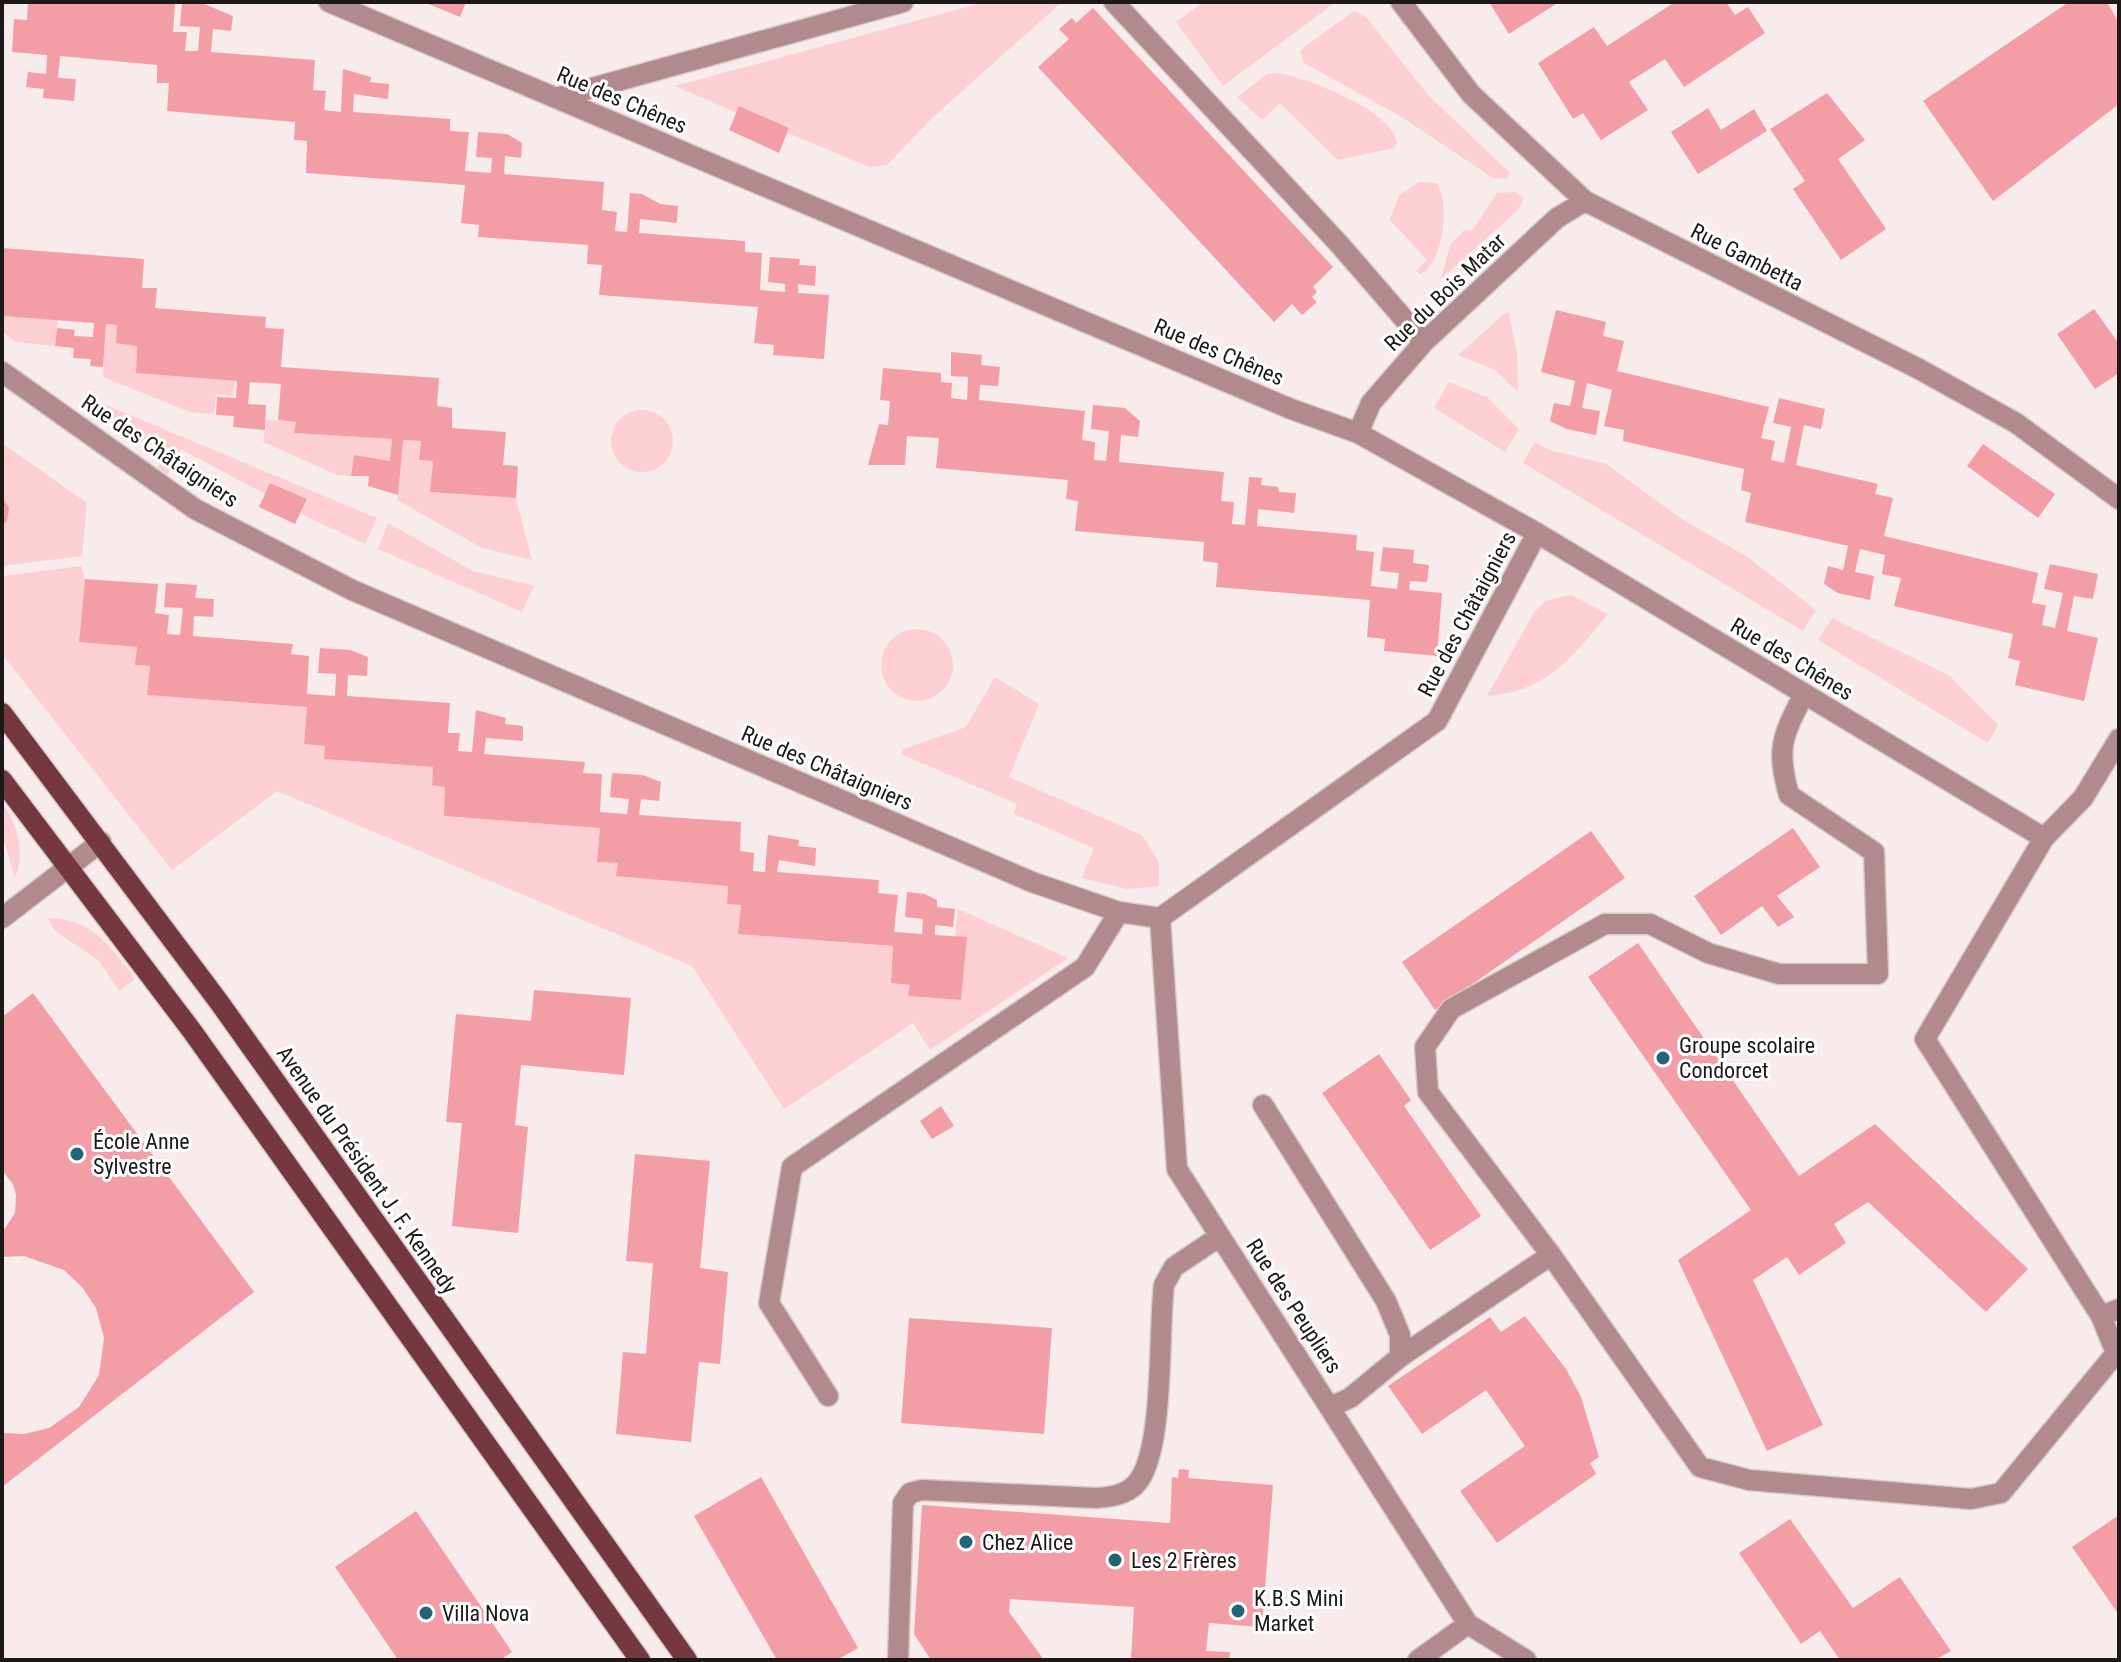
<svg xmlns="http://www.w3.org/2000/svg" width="2121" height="1662" font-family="'Roboto Condensed',sans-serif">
<rect width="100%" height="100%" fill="#f8ebec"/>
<!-- green -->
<path fill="#fbcfd3" d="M985 2H1062L931 119 887 165 869 167 788 133 789 128 740 106 737 113 675 86Z
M1203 2H1336L1223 86 1176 22Z
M1354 11 1366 17 1429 96 1510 173 1507 179 1493 178 1400 116 1304 63 1300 52 1303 48Z
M1278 73C1307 78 1394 111 1397 143L1394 148 1338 160 1280 103 1262 120 1237 97 1267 74Z
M1419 182 1437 183C1450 204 1444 261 1421 274L1416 271 1427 260 1390 220 1399 195Z
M1515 192 1524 198 1518 210 1441 279 1450 245 1464 230 1472 231 1497 193Z
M1509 313 1517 354 1518 392 1495 370 1458 355 1504 314Z
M2 316 58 320 55 346 16 342 2 332Z
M106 324 117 325 137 346 136 373 235 381 233 396 216 394 214 414 190 412 103 377Z
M1449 382 1487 397 1519 429 1505 452 1434 408Z
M89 400H94L377 518 365 544 301 514 307 499 271 483 265 494 181 449 167 475 157 468 164 457Z
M611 441a31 31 0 1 1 62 0a31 31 0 1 1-62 0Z
M267 420 296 422 295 433 392 439 390 461 354 455 351 476 337 475 263 442Z
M403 440 421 441 419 460 433 461 431 492 516 498 532 560 482 548 397 500Z
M1535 442 1549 450 1606 464 1682 519 1749 558 1816 610 1803 631 1523 463Z
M2 443 87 503 82 556 2 566Z
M388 523 473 571 534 586 522 612 378 549Z
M81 566 85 579 79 642 137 647 136 665 150 666 148 695 307 707 304 744 325 746V759L433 767 432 785 445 787 444 816 600 828 597 862 618 863 617 876 728 886 727 903 741 905 739 934 893 946 891 983 910 985 909 996 961 1000 967 938 955 937 958 909 1068 958 930 1050 913 1023 784 1109 692 966 277 791 172 870 2 654V576Z
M1571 595 1608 614C1573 657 1546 692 1487 696L1535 611 1546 601Z
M1832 618 1950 676 1998 725 1988 743 1818 640Z
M881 665a36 36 0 1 1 72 0a36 36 0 1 1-72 0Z
M995 677 1039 704 1009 777 1142 835 1159 862V886L1127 889 1082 878 1094 848 1014 814 1017 804 901 754 904 749 966 727Z
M2 803C17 822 26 854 15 877L2 835Z
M48 918C92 918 111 947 135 979L119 991 99 961 54 930Z"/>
<!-- building -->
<path fill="#f39da7" d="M28 2 175 3 173 32H187L185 51H198L200 27 180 26 182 2 202 3 233 16 231 31 213 29 211 52 315 60 313 90 326 91 324 110 341 112 343 69 371 77 370 82 389 84 388 99 354 94 353 112 450 119V131L469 132 465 171 491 173 492 158 476 157 478 132 507 134 522 143 521 158 505 156 504 174 604 182 602 210 617 212 615 231 627 232 630 193 642 194 660 204 678 206 677 223 640 219 639 233 745 241V252L762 253 760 290 785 292V284L768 282 770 257 800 259 799 265 816 266 815 286 798 284V293L829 295 824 359 773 355 774 345 754 343 758 307 599 295 602 265 587 264 588 245 478 237 479 225 461 223 465 185 306 173 307 141 294 140 295 122 167 111 169 83H157V65L60 56 58 78 76 79 74 101 43 98 44 89 26 87 28 72 46 74 47 55 12 52 14 19 27 20Z
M424 2H466L460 17Z
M1489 2H1559L1509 34Z
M1675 2H1726L1735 15 1748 7 1765 33 1684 87 1665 59 1629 82 1648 110 1601 140 1583 113 1573 119 1538 63 1594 27 1607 46Z
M2069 2H2107L2119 23V104L1993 201 1923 101Z
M1093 8 1333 267 1313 287 1317 292 1312 297 1317 302 1302 315 1292 304 1274 322 1038 67 1069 39 1059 29 1072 18 1076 23Z
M1827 93 1865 140 1838 159 1886 229 1841 260 1793 189 1805 181 1770 129Z
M739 106 789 128 779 153 729 130Z
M1708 108 1721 130 1754 109 1767 131 1698 174 1671 132Z
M2 248 144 259 142 288H157L155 308 266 317 265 328 284 329 281 367 439 378 437 406 452 408V428L506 432 503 465 518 466 516 498 430 492 433 461 419 460 421 441 403 440 398 495 368 486 369 476H351L354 455 390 461 392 439 294 433 296 422 278 420 281 384 250 382 248 404 266 405 265 430 233 427 234 416 216 415 217 397 236 398 237 381 136 373 137 346 116 343 117 325 106 324 103 367 90 366 91 359 73 358 74 348 55 346 57 328 75 330 74 336 93 337 94 323 2 316Z
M2094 309 2119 344V373L2095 389 2057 334Z
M1556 310 1606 322 1603 336 1624 341 1617 371 1769 407 1761 438 1775 441 1771 460 1784 463 1791 427 1773 423 1779 398 1825 409 1821 429 1804 425 1796 465 1878 484 1875 494 1893 498 1884 536 2038 573 2032 603 2046 605 2042 625 2055 628 2063 593 2044 589 2050 564 2098 574 2093 599 2074 596 2067 631 2098 638 2084 701 2015 685 2020 661 2008 658 2013 634 1894 606 1901 578 1882 574 1885 555 1860 549 1855 572 1874 576 1870 600 1838 593 1824 584 1828 566 1843 570 1848 546 1745 522 1751 493 1741 490 1744 469 1623 441 1624 430 1604 426 1612 390 1587 383 1582 408 1600 411 1596 435 1567 429 1550 421 1554 403 1570 406 1575 381 1541 372Z
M951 352 982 355 981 365 1000 367 998 386 980 385 979 400 1085 411 1082 440 1095 442 1094 460 1106 461 1109 431 1091 429 1093 405 1125 408 1140 421 1138 437 1121 435 1119 462 1224 472 1221 501 1234 502 1232 524 1245 525 1249 477 1262 478 1261 485 1278 487 1279 492 1296 493 1294 513 1258 509 1257 526 1357 535 1356 550 1374 552 1371 586 1397 589 1399 573 1380 571 1383 547 1414 550 1413 563 1429 565 1427 582 1410 581 1409 590 1442 593 1437 656 1384 651 1385 639 1367 637 1370 600 1216 587 1218 563 1203 561 1204 542 1075 531 1078 501 1066 499 1068 480 936 468 939 438 907 436 905 465H868L879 424 888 425 890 401 880 400 883 368 941 373V382L952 383 951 398 967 400 968 377 951 376Z
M1983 444 2055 494 2038 518 1967 466Z
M270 483 307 499 295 524 259 507Z
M2 496 9 508 7 521 2 525Z
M85 579 158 584 155 613 169 615 167 634 180 635 183 608 164 607 166 583 197 585 195 598 214 599 213 617 194 616 193 636 293 644 291 654 309 656 307 694 335 696 336 674 318 673 320 648 350 650 368 657 367 676 348 675 347 696 450 703 448 733H460L458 751 472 752 476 710 506 718 505 724 523 726V741L486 738 484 754 585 762 583 773 602 774 600 812 627 814 629 799 610 797 612 773 643 775 661 782 659 801 641 799 639 815 741 822 740 851 754 853 753 871 765 872 768 835 799 840 798 846 816 848 815 866 779 860 777 872 879 880 878 893 898 895 894 932 922 934 923 919 905 917 907 892 925 894 937 900V907L955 909 953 927 935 925V935L967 937 961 1000 908 996 910 985 891 983 893 946 738 934 741 905 727 904 728 886 616 876 618 863 597 862 600 828 444 816 445 787 432 785 433 767 324 759 325 746 304 744 307 707 147 695 150 666 135 665 137 647 79 642Z
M1793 828 1820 867 1777 896 1794 917 1778 927 1762 906 1721 935 1694 896Z
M1591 831 1625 878 1435 1010 1402 962Z
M1638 943 1799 1176 1875 1124 2028 1269 1986 1312 1868 1202 1834 1224 1846 1243 1799 1275 1787 1257 1753 1280 1823 1425 1767 1451 1678 1260 1751 1210 1588 977Z
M534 990 631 998 624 1075 521 1065 515 1125 528 1127 518 1233 452 1226 462 1123 446 1122 456 1014 531 1021Z
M33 993 254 1292 2 1487V1433L24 1434 49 1428 79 1407 99 1375 104 1338 96 1308 82 1287 64 1270 24 1256 2 1257V1233L15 1213 16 1195 13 1184 2 1170V1017Z
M1379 1054 1411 1100 1404 1106 1481 1216 1430 1250 1322 1093Z
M941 1106 954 1126 932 1139 920 1121Z
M635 1154 710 1161 700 1268 728 1272 720 1364 699 1362 691 1442 616 1434 623 1352 646 1354 653 1263 626 1261Z
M1525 1316 1566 1369 1581 1397 1599 1457 1590 1463 1596 1474 1497 1543 1460 1491 1525 1446 1486 1390 1422 1434 1388 1386 1490 1317 1501 1332Z
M909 1318 1052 1328 1044 1434 901 1423Z
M1179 1469 1189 1470 1188 1478 1273 1485 1262 1627 1209 1623 1206 1651 1230 1652 1229 1660H1131L1134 1607 1010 1599 1009 1612 1044 1660H931L914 1634 922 1505 1170 1523 1172 1477 1178 1478Z
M761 1477 858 1648 837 1660H777L694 1516Z
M416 1511 512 1652 500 1660H398L335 1567Z
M2119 1515V1615L2072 1547Z
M1790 1519 1853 1608 1900 1577 1951 1651 1935 1660H1840L1820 1631 1801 1644 1739 1553Z"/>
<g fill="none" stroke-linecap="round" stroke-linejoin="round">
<defs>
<path id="minor" d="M329 2 1291 409 1358 433 1537 533 2044 838
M1114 2 1340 245 1424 342
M1401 2 1471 94 1585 201 1919 369 2016 423 2119 499
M556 98 903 2
M2 372 195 509 352 590 1032 882 1119 912 1160 918 1437 721 1537 533
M1358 433 1371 403 1424 342 1557 218 1585 201
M1804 694C1782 737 1776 748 1789 795L1874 852 1878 974H1779L1708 953 1650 924H1605L1451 1009 1425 1047 1428 1092 1551 1255 1700 1467 1749 1480 1971 1499 2001 1493 2116 1353 2101 1316
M2119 739 2083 798 2044 838 1925 1039 2101 1316 2119 1309
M2 918 101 842
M1160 918 1177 1169 1468 1624 1526 1660
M1263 1105 1386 1301 1400 1335V1357L1350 1398 1330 1407
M1400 1357 1551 1255
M828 1396 769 1303 792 1167 1085 967 1119 912
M898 1660 903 1503 910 1493 922 1490 1096 1498C1110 1497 1126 1495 1136 1484 1165 1453 1158 1331 1164 1285L1174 1267 1220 1236
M1418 1660 1468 1624"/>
<path id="major" d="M2 713 219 1002 687 1660
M2 780 192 1031 640 1660"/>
</defs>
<!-- minor casing -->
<use href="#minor" stroke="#d5c9ca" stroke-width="23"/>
<!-- major casing -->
<use href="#major" stroke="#d5c9ca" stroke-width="23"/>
<!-- minor -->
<use href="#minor" stroke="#b08a8e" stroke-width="20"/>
<!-- major -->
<use href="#major" stroke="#753740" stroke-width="20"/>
</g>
<!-- markers -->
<g fill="#236478" stroke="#fff" stroke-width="3">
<circle cx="1663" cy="1058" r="8"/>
<circle cx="77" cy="1154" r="8"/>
<circle cx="966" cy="1542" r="8"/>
<circle cx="1115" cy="1560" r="8"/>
<circle cx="1238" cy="1611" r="8"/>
<circle cx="426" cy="1613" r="8"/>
</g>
<g text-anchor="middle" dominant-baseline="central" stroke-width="6" stroke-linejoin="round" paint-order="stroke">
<!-- street labels -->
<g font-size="22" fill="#1d1919" stroke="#fff">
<text transform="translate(622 100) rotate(23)">Rue des Chênes</text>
<text transform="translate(1747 257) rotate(27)">Rue Gambetta</text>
<text transform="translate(1445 292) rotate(-44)">Rue du Bois Matar</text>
<text transform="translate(1219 352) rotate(23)">Rue des Chênes</text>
<text transform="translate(160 451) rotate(34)">Rue des Châtaigniers</text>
<text transform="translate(1467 614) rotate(-62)">Rue des Châtaigniers</text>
<text transform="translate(1792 659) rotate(31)">Rue des Chênes</text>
<text transform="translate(827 768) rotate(23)">Rue des Châtaigniers</text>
<text transform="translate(367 1170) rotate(55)">Avenue du Président J. F. Kennedy</text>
<text transform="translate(1294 1306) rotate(57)">Rue des Peupliers</text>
</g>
<!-- poi labels -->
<g font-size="22" fill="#1d1919" stroke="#fff" text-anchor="start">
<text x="1679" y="1045">Groupe scolaire<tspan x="1679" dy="25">Condorcet</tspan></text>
<text x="93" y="1141">École Anne<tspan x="93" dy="25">Sylvestre</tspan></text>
<text x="982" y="1542">Chez Alice</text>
<text x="1131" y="1560">Les 2 Frères</text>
<text x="1254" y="1598">K.B.S Mini<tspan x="1254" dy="25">Market</tspan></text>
<text x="442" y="1613">Villa Nova</text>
</g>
</g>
<!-- border -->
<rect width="2121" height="1662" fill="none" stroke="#1d1919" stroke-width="8"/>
</svg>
